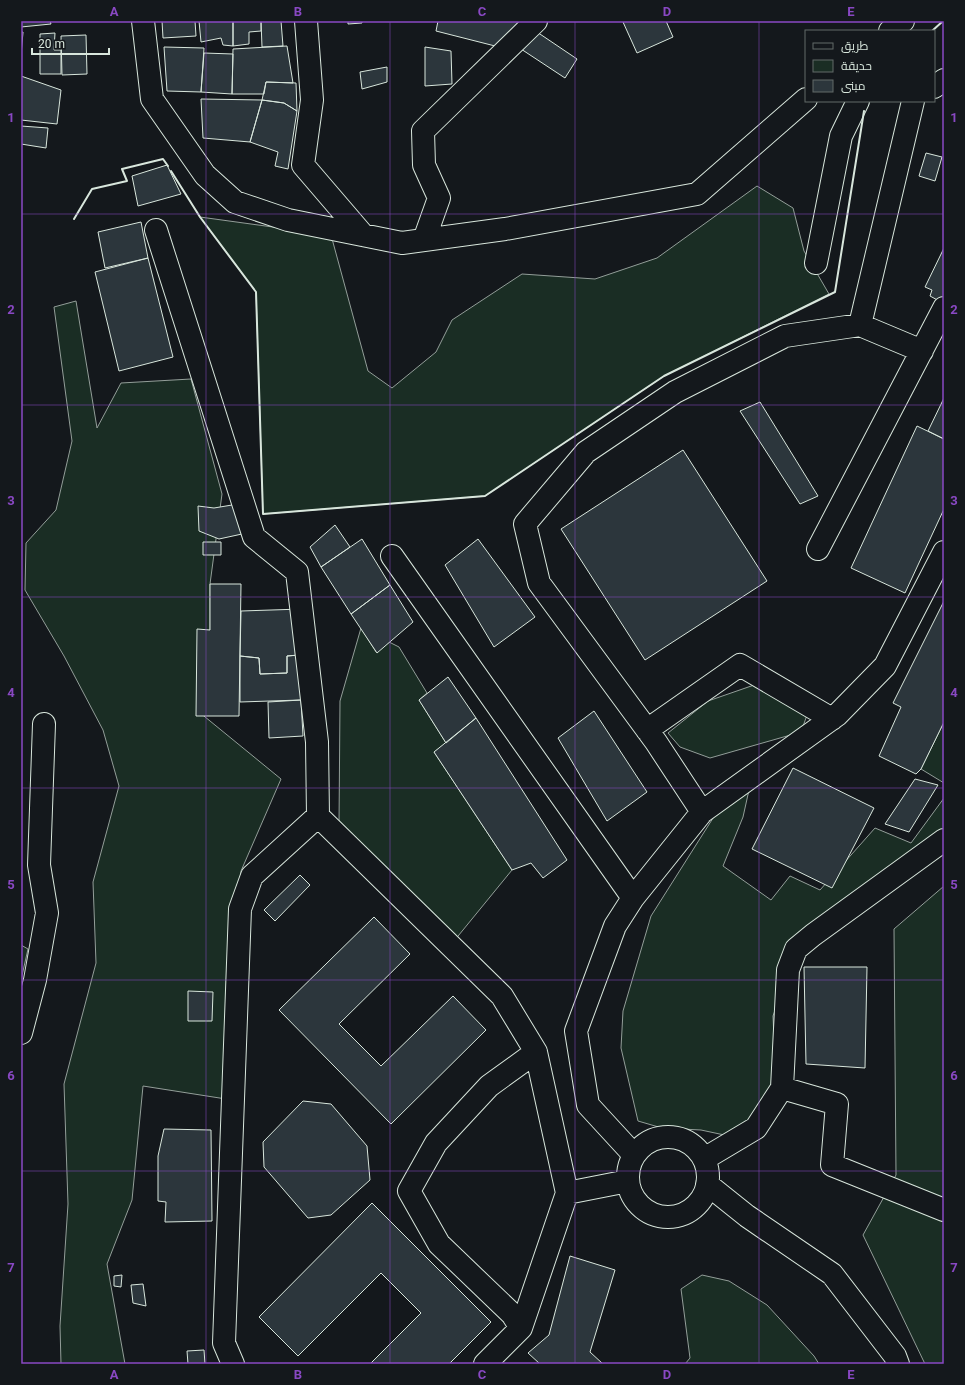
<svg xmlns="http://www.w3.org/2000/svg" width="965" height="1385" font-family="Roboto,Cairo,sans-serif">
<rect width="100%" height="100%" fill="#14181c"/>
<!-- green -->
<path fill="#1a2d24" stroke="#939e99" d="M757 186 793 208 804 251 829 294 664 376 485 496 263 514 256 292 200 217 331 235 368 371 392 388 436 352 452 320 522 274 595 279 657 258Z
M76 301 97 428 121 383 191 379 222 494 210 584V630L199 712 281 779 241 871 226 1099 143 1086 132 1200 107 1264 125 1364H61L60 1326 68 1204 64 1084 96 963 93 882 119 786 103 730 64 656 25 590 26 543 56 510 72 441 54 307Z
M361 628 376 652 389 642 399 647 427 693 419 700 446 743 434 752 512 870 454 941 339 826 340 701Z
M757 684 807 715 801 732 710 758 680 747 668 733 708 701Z
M944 722V783L921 769Z
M749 790 743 817 723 866 771 900 790 876 820 890 875 828 911 843 944 798V828L802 936 773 1016 776 1083 747 1128 729 1136 701 1130 662 1128 638 1121 621 1048 623 1011 651 916 727 796Z
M944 886V1364H925L863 1235 896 1175 894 929Z
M21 945 28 949 21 980Z
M702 1275 729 1281 767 1305 814 1356 819 1364H685L690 1358 681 1289Z"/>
<!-- building -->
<path fill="#2c363c" stroke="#d8e6dc" d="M21 21H50L51 24 21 27Z
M162 21H195L196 36 163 38Z
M199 21H233V46L223 45 221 38 201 42Z
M233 21H261V31L249 32V44L233 46Z
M261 21H281L283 46 262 47Z
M348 21H362V23L348 24Z
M438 21H524L499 47 436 31Z
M625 21H666L673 37 637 53 623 22Z
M534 30 577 59 565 78 521 49Z
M21 32H23L21 55Z
M55 33 54 50H61V74H40V34Z
M86 35 87 74 62 75 61 36Z
M287 46 293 83 266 82 264 94H232L233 49Z
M164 47 204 48 201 92 167 91Z
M425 47 451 51 452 84 425 86Z
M204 53 233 54 232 94 201 92Z
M387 67V82L362 89 360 72Z
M21 76 61 90 57 124 21 120Z
M266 82 296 83 297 111 284 103 262 100Z
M201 99 262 100 250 142 203 138Z
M262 100 284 103 297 111 288 169 275 166 278 152 250 142Z
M21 126 48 128 46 148 21 144Z
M926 153 942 157 935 181 919 176Z
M167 165 181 194 138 206 132 176Z
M141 222 148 258 105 268 98 232Z
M944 248V296L941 302 930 296 932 290 925 287Z
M148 258 173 357 119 371 95 272Z
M944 398V439L928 431Z
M760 402 818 496 800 504 740 411Z
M917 426 944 439V509L905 593 851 568Z
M683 450 767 581 645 660 561 529Z
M238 504 242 534 219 539 199 531 198 506 214 508Z
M335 525 350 547 321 567 310 547Z
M362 539 390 585 351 614 321 567Z
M478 539 535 617 494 647 445 565Z
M203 542H221V555H203Z
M210 584H241L239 716H196L197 629 210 630Z
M390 585 413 622 377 653 351 614Z
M944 601V722L921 769 916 774 879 756 901 707 893 703Z
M302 609 299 655 287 656V673L260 674 259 658 240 656 241 611Z
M299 655 301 700 240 702V656L259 658 260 674 287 673V656Z
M448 677 476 718 446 743 419 700Z
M301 700 303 736 269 738 268 702Z
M594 711 647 792 607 821 558 738Z
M476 718 567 860 543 878 531 863 512 870 434 752Z
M793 768 874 808 832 888 752 849Z
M915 779 938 785 909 832 885 824Z
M300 875 310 885 275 921 264 910Z
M374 917 410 954 339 1024 381 1066 453 996 486 1030 391 1124 279 1010Z
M804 967H867L865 1068 806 1064Z
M188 991 213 992 212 1021H188Z
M303 1101 331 1104 367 1146 370 1180 331 1215 308 1218 264 1167 263 1142Z
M164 1129 211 1130 212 1221 165 1222 166 1202 158 1201V1156Z
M372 1203 491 1322 449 1364H370L421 1313 381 1273 298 1356 259 1317Z
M570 1256 615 1270 590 1352 603 1364H540L528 1353 549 1335Z
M122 1275 121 1287 114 1286V1276Z
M143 1284 146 1306 133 1303 131 1285Z
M204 1350 205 1364H188L187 1351Z"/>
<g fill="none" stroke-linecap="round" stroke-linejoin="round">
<defs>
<path id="minor" d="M143 21 152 99 205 175 235 202 288 220 402 243 505 229 697 194 806 99
M306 21 312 100 303 165 363 235
M890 31 903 21
M934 87 944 80
M156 230 254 537 297 572 317 742 318 816 502 996 536 1052 567 1193 521 1328 485 1364
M424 240 439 198 424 165 423 131 536 21
M816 263 841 136 858 101
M860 325 913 101
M818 549 944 308
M392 556 633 898
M647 730 740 665 832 719
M702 812 656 742 539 583 525 524 586 452 675 392 785 336 860 325 922 351
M21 1033 35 980 47 913 39 865 44 724
M782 1088 837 1104 832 1165 944 1210
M628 1177a40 40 0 1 1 80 0a40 40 0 1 1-80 0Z
M634 1155 588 1105 576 1031 615 926 633 898 702 812 837 715 885 666 944 552
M704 1159 756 1128 782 1088 788 970 796 949 813 935 944 840
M707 1184 747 1216 832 1274 895 1356 898 1364
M567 1193 628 1181
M521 1328 512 1314 439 1244 409 1191 436 1143 489 1086 536 1052
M233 1364 224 1343 240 909 252 876 318 816"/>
</defs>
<!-- minor casing -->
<use href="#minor" stroke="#d8e6dc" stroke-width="24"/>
<!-- minor -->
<use href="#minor" stroke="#14181c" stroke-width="22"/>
<!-- wall -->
<path stroke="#d8e6dc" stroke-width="2" d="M932 31 943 21
M171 171 200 217 256 292 263 514 485 496 664 376 835 292 864 111
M74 219 92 189 127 181 122 169 163 159 168 166"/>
</g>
<!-- grid -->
<path fill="none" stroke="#8948c3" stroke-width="1" stroke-opacity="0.55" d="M206 21V1364M390 21V1364M575 21V1364M759 21V1364M21 214H944M21 405H944M21 597H944M21 788H944M21 980H944M21 1171H944"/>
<!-- border -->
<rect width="965" height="1385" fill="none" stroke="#14181c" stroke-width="44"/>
<!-- legend -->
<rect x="805" y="30" width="130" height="72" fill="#14181c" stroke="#626a69"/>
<rect x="813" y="43" width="20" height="6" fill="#14181c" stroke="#626a69"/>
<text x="841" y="50" font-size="12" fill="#d8e6dc">طريق</text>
<rect x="813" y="60" width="20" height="12" fill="#1a2d24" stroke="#626a69"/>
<text x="841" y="70" font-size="12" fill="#d8e6dc">حديقة</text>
<rect x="813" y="80" width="20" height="12" fill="#2c363c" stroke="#626a69"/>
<text x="841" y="90" font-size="12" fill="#d8e6dc">مبنى</text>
<!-- scale -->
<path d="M32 48v6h77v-6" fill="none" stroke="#d8e6dc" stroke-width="2"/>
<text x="38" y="48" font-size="12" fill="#d8e6dc" stroke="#14181c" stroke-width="3" paint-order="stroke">20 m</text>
<rect x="22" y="22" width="921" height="1341" fill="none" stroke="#8948c3" stroke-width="1.5"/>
<g font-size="13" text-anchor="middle" font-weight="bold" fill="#8948c3">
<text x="114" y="16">A</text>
<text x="298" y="16">B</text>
<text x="482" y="16">C</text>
<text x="667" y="16">D</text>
<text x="851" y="16">E</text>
<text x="11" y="122">1</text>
<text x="954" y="122">1</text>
<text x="11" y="314">2</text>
<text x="954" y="314">2</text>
<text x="11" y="505">3</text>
<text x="954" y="505">3</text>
<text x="11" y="697">4</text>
<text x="954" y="697">4</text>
<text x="11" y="889">5</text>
<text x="954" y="889">5</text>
<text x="11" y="1080">6</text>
<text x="954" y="1080">6</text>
<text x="11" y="1272">7</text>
<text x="954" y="1272">7</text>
<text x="114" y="1379">A</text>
<text x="298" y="1379">B</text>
<text x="482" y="1379">C</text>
<text x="667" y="1379">D</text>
<text x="851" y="1379">E</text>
</g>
</svg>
